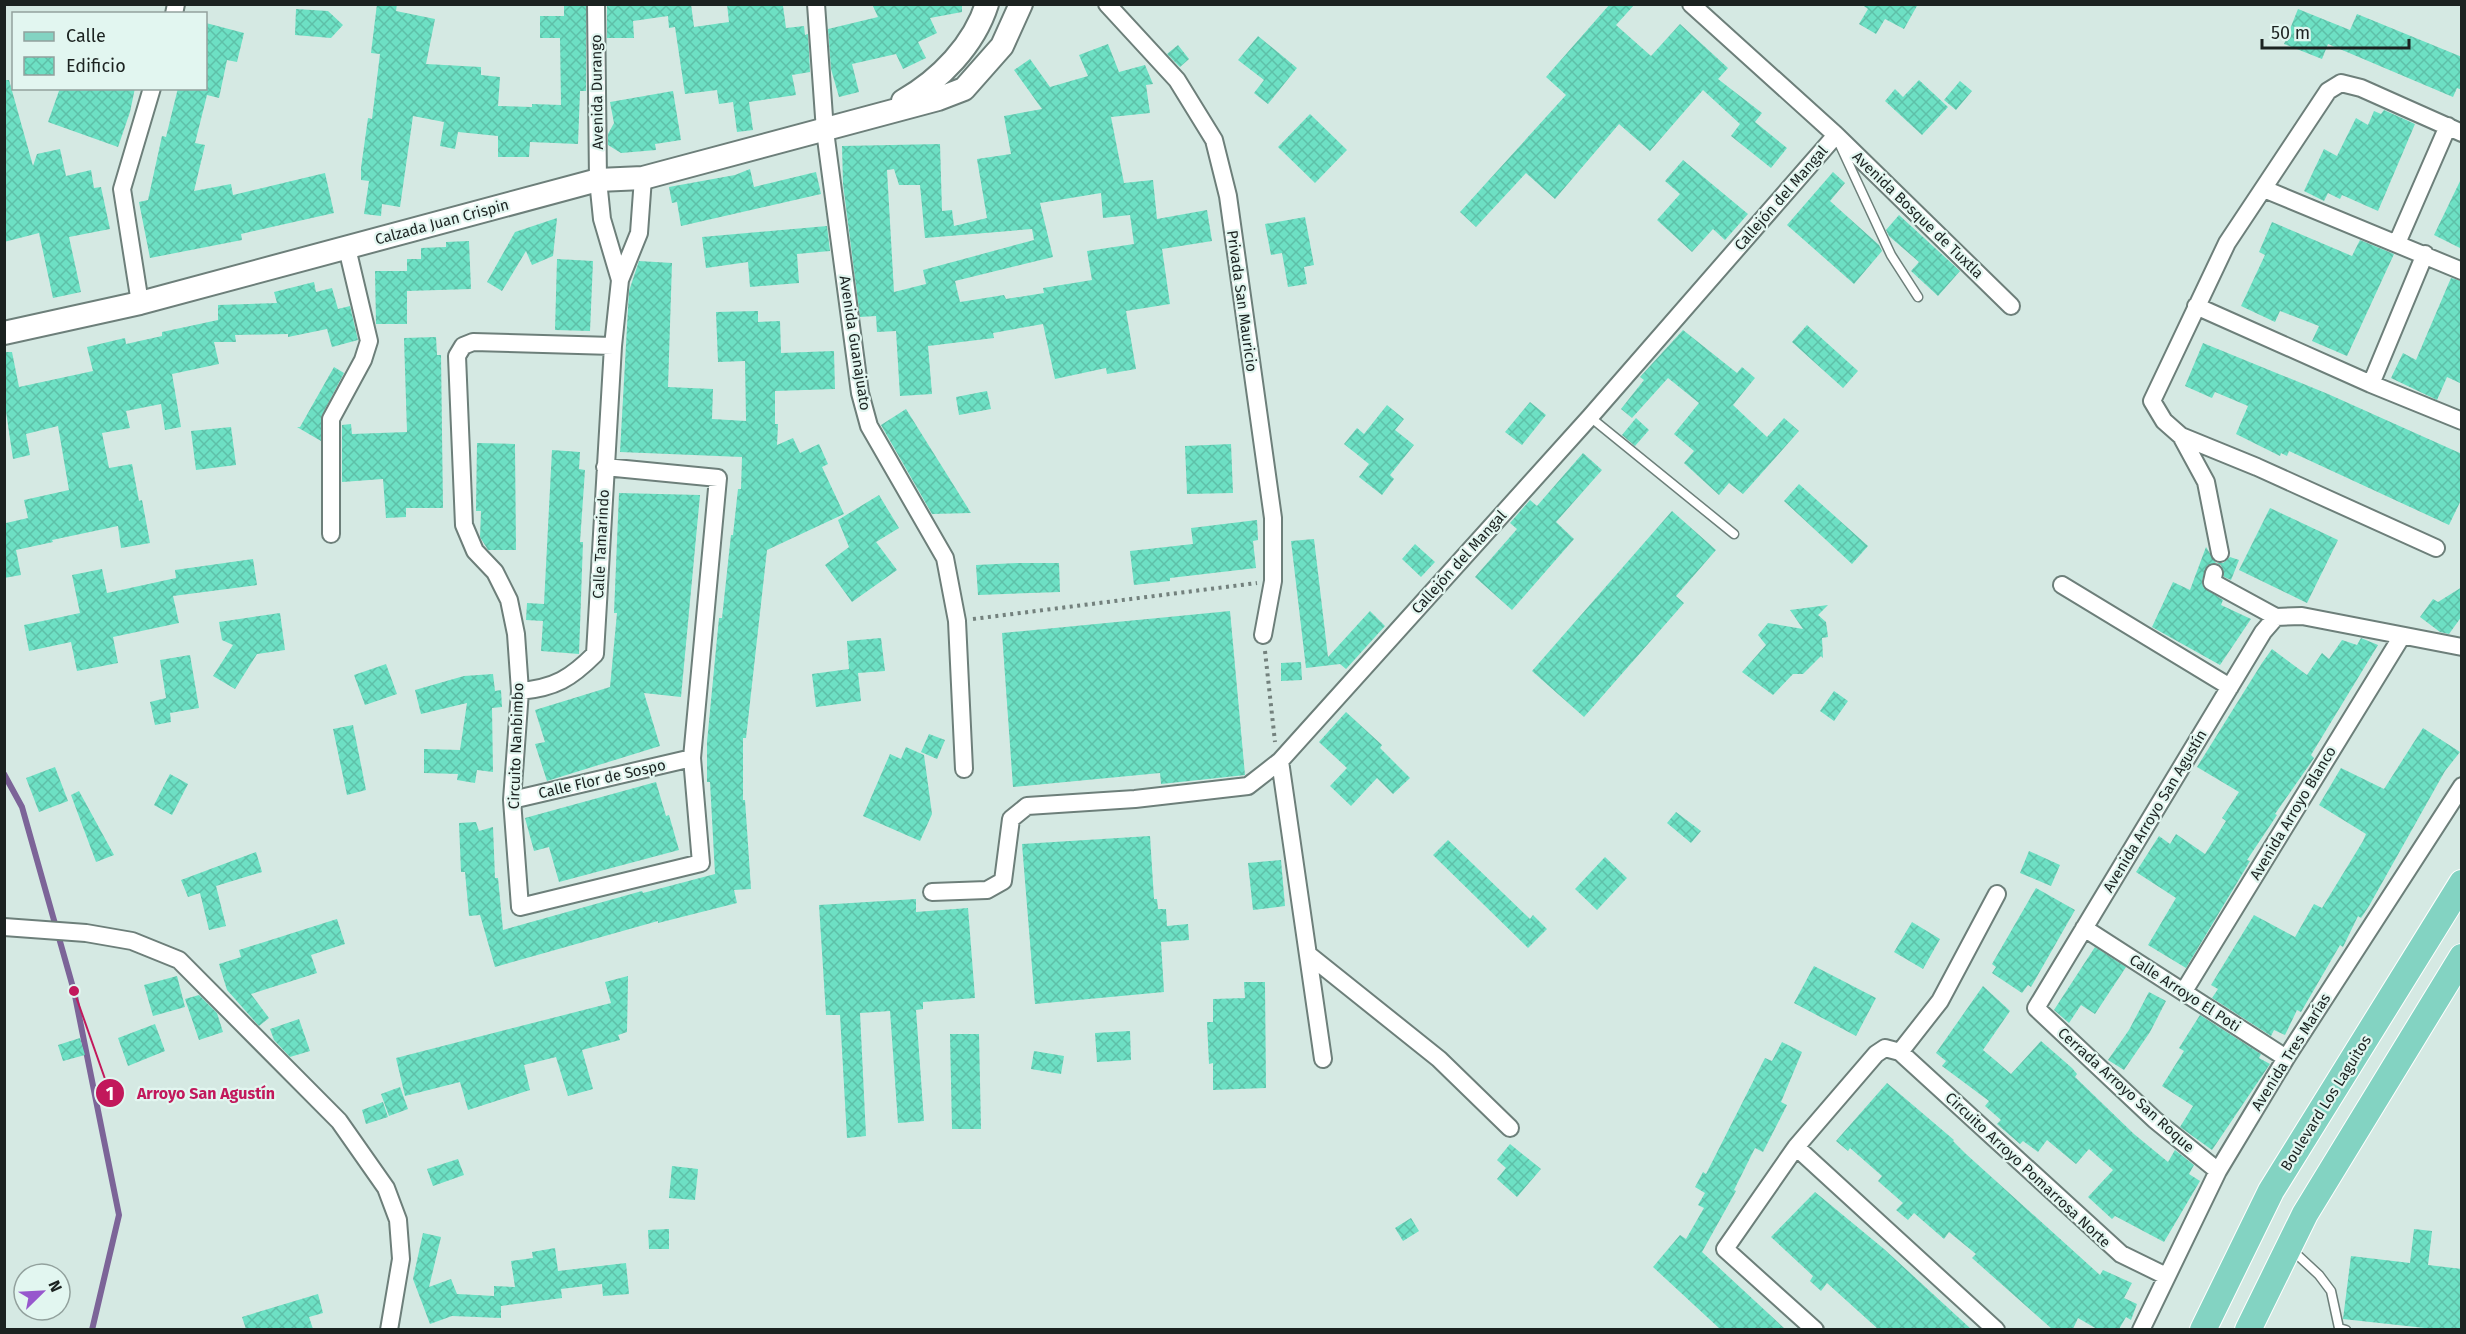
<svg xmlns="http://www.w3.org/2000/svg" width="2466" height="1334" font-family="'Fira Sans',sans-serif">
<defs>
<pattern id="building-cross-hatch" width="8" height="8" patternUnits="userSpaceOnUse" patternTransform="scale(1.5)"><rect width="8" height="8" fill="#6de0c4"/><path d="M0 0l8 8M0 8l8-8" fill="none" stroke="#5ec0a8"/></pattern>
</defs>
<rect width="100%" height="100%" fill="#d5e9e3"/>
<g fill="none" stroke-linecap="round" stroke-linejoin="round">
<!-- stream -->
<path stroke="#7c6498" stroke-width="6" d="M4 774 22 807 74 991 119 1215 92 1330"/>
</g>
<!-- building -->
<path fill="url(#building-cross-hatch)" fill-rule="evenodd" d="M377 4H397L396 11 435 19 426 64 481 67V75L500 77 498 106 532 107V104L561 105 560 38H540V16H564V4H586V91H580L578 144 530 142 529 157H498V136L458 132 455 149 440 146 444 122 413 116 400 207 382 204 381 216 364 214 369 181 361 180V168L368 118 372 119 380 54 371 53Z
M607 4H691L694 27 729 22 727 4H780L783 6 786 28 804 26 805 35 808 34 810 72 792 75 796 95 749 102 753 130 737 132 733 102 719 104 717 90 685 94 675 27 669 28 668 16 633 21 634 38H607Z
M872 4H962V12L930 18 937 33 918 42 926 58 903 69 896 54 852 64 859 92 839 97 831 69 828 29 878 17Z
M1610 4H1635L1616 25 1651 56 1680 24 1728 68 1718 79 1762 113 1755 122 1787 148 1771 168 1731 136 1740 124 1703 90 1650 151 1619 124 1555 199 1526 173 1476 227 1460 212 1566 95 1546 77Z
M1861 4H1918L1904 29 1885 19 1876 34 1859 24 1868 9Z
M296 9 328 11 343 25 331 38 295 35Z
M2298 9 2350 30 2357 14 2462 57V90L2457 88 2453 97 2328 44 2322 59 2284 44Z
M206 23 244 33 237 62 227 60 219 98 207 95 195 143 205 145 194 191 231 184 233 195 325 173 334 213 241 234 242 240 150 258 139 202 148 200 162 136 166 137 178 88H206Z
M1258 36 1297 68 1268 104 1254 93 1264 80 1238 60Z
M1108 44 1119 72 1145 65 1153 84 1146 85 1150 113 1111 117 1124 183 1153 180 1157 219 1207 210 1212 241 1162 249 1170 304 1126 311 1136 369 1107 374 1106 368 1055 379 1043 324 993 333 994 338 928 346 932 394 900 396 896 331 877 332 876 316 860 317 843 184 842 146 940 144 942 211 952 210 954 226 987 218 977 159 1011 154 1004 116 1042 109 1014 70 1030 59 1050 87 1088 76 1079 55ZM894 169 899 185H920L925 238 1032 229 1034 240 923 270 926 284 894 292 887 170ZM1101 193 1103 218 1130 215 1134 244 1087 251 1092 280 1043 288 1044 293 1006 299 1004 295 960 302 955 281 1053 257 1040 203Z
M1178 45 1189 59 1180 67 1167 54Z
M4 80H9L33 166 37 154 60 149 66 176 91 170 94 188 101 187 110 229 69 237 81 292 53 298 39 233 4 242Z
M1919 80 1948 107 1922 135 1885 101 1895 89 1903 97Z
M1960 81 1972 91 1956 110 1944 100Z
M60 88H135L130 112 118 147 48 122Z
M673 91 681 140 655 144 656 150 621 153 608 145V134L614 123 610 102Z
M2384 110 2415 124 2378 211 2342 195 2340 199 2328 193 2324 201 2304 191 2324 149 2337 156 2356 118 2368 125 2374 111 2381 114Z
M1310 114 1347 150 1315 183 1278 147Z
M1683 160 1748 214 1725 240 1713 229 1692 252 1657 220 1680 194 1665 181Z
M750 169 754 187 816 172 821 194 681 226 677 202 672 203 669 187 735 175Z
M1833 172 1845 183 1830 201 1879 245 1882 251 1854 284 1787 225Z
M2462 177V249L2434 235Z
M1899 215 1960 271 1938 296 1911 271 1919 262 1889 236 1886 230Z
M1305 217 1314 265 1304 267 1307 284 1288 287 1282 253 1271 255 1265 224Z
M557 218 553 256 532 265 526 251 502 291 487 282 515 232Z
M2272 222 2352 256 2360 240 2394 254 2347 356 2312 341 2319 326 2280 311 2275 322 2241 306 2265 255 2259 252Z
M827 226 830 251 797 254 799 283 750 287 748 262 706 268 702 237Z
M469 241 471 289 407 291V324H376L375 271H407V259H421V248L446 247V242Z
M557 259 593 261 590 331 555 330Z
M639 261 672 263 668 387 713 389 712 419 746 421 745 361 718 362 716 312 758 311V322L780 321 781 353 834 351 835 389 775 391V424H778L777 445 793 438 800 453 819 444 828 464 822 467 844 514 767 550 746 738H743V800H745L751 889 734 890 737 903 658 923V921L495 967 480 915 469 916 465 872H461L459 823 476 822 479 831 493 827 495 878H498L503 930 642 891 643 893 715 874 710 782H707V742L719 618H722L731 535H733L738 489H741L742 457 620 452 629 291Z
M2451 278 2462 281V384L2447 377 2437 400 2391 378 2403 353 2416 360Z
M314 282 316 292 332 288 338 309 350 306 358 340 332 347 327 329 288 337V334L235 335 236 342H214L219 364 172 374 181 427 165 430 161 404 126 411 130 428 102 433 109 468 132 464 139 501 142 500 150 543 121 548 118 526 52 540 53 542 16 550 21 575 4 578 6 523 28 518 24 500 69 490 58 426 26 434 30 455 13 459 4 398V352H12L19 387 93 371 87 347 125 338 126 344 162 336V332L218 320V305L277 303 274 292Z
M1807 325 1858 371 1843 388 1792 342Z
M1683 330 1737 373 1742 367 1755 378 1733 405 1767 437 1784 418 1799 431 1743 494 1729 483 1719 495 1684 463 1694 451 1674 434 1699 403 1668 378 1632 418 1621 409 1644 380 1640 377Z
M436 337 437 355H441L443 508H406V517L386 518 383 479 342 482V425L351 424 352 434 407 432 404 338Z
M2203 343 2328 394 2462 454V498L2449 525 2289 451 2287 456 2281 453 2280 456 2236 434 2248 406 2215 392 2212 398 2185 386Z
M334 367 344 373 322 415 321 441 297 427H300Z
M987 391 991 409 959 415 956 397Z
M1530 402 1546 415 1522 445 1505 432Z
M1387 405 1404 419 1395 430 1414 445 1390 475 1394 479 1382 495 1359 477 1369 464 1344 444 1357 428 1364 434Z
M906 409 971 513 932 514 881 425Z
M1636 418 1649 430 1635 446 1622 435Z
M231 427 236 465 196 470 191 431Z
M477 443 515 444 516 550H488L480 537 481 511H476Z
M1231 444 1233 493 1187 494 1185 446Z
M552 450 580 452 579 469 585 470 580 542H583L579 654 541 651 543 621 526 620 527 603 544 604Z
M1583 453 1602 470 1556 522 1574 539 1512 610 1475 577 1517 529 1510 523 1530 500 1537 506Z
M1799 484 1868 546 1852 564 1784 501Z
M619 493 700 495 681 697 644 693 660 746 547 781 535 744 545 742 535 710 610 687 617 613H614Z
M879 495 899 528 876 542 897 570 852 602 825 565 849 547 838 520Z
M2270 508 2338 540 2307 603 2239 570Z
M1672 511 1716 550 1676 596 1684 603 1584 717 1532 671Z
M1257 520 1258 540 1253 541 1256 568 1170 578V581L1134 585 1130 551 1193 544 1191 528Z
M1314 539 1328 657 1370 611 1385 626 1346 669 1340 664 1306 668 1291 541Z
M1415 544 1435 562 1421 577 1402 559Z
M2206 547 2216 563H2223L2230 557 2239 560 2231 580 2224 577 2221 565 2216 563 2207 566 2202 580 2203 587 2223 600 2221 605 2251 619 2220 665 2152 627 2173 582 2190 590Z
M253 559 257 585 173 596 179 623 113 637 118 663 77 671 71 642 29 651 24 625 80 613 72 575 102 569 107 593 176 578 175 570Z
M1017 563H1059L1060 592 978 595 976 565Z
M2462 587V616L2449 634 2440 632 2420 617 2433 599 2438 602Z
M1828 605 1818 615 1826 622 1828 637 1822 638 1823 658 1821 656 1803 674H1793L1773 695 1742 672 1766 645 1758 635 1768 623 1803 629 1790 610Z
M1230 611 1245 775 1161 784 1160 773 1013 787 1002 633Z
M280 613 285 650 257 654 235 689 213 676 233 645 222 640 219 622Z
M881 638 885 671 858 673 861 701 816 707 812 674 849 669 847 641Z
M2361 638 2378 645 2311 755 2314 758 2275 814 2277 815 2247 860 2250 861 2186 968 2148 945 2176 898 2136 872 2159 836 2170 844 2176 834 2205 854 2226 821 2222 818 2239 792 2197 767 2262 663 2272 649 2307 675 2322 653 2329 659 2342 640 2357 645Z
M190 655 199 708 170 713 171 722 155 725 150 702 166 698 160 660Z
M1301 662 1302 680 1281 681V663Z
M386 664 397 694 365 705 354 675Z
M493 674 495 691 501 690 502 707 492 708 493 772 477 770 475 783 457 780 458 774 424 773V749L460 750 467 703 421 714 415 690 464 676Z
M1834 691 1848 701 1834 721 1820 711Z
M1346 712 1382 745 1380 748 1410 778 1393 794 1377 778 1351 806 1330 786 1347 768 1319 742Z
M353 725 366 790 347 795 333 729Z
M2423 728 2460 752 2445 771 2369 906 2361 918 2358 916 2343 947 2340 945 2301 1012 2297 1010 2285 1035 2274 1030 2271 1036 2212 998 2218 989 2211 985 2254 915 2295 937 2314 904 2322 908 2363 841 2366 834 2319 805 2341 768 2384 789Z
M929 734 945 740 937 759 921 752Z
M906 747 924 755 932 814 920 841 863 816 890 754 901 759Z
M55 767 68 801 39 812 26 778Z
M170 774 188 784 172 815 154 805Z
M656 782 666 816 669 815 679 850 559 882 549 847 534 851 525 818Z
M79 791 114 855 96 862 71 795Z
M1676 812 1701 831 1691 843 1667 823Z
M1150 836 1154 899H1157L1158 909H1166L1167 926 1188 924 1189 940 1161 942 1164 992 1035 1004 1022 844Z
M1448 840 1530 919 1533 915 1547 929 1528 948 1433 855Z
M2029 851 2060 865 2051 886 2020 873Z
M256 852 262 872 216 886 226 926 209 930 200 893 188 897 181 880Z
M1605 857 1627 878 1597 910 1575 889Z
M1281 860 1285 906 1253 910 1248 863Z
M2036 888 2075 910 2031 987 2028 985 2022 993 1992 973 1996 967 1992 964Z
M916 899V912L968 908 975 998 923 1002V1009L916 1010 924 1121 898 1123 890 1011 860 1013 866 1136 847 1138 840 1015H826L819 905Z
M337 919 345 944 311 955 317 973 251 994 269 1018 259 1026 227 990 219 964 241 957 239 950Z
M1912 922 1940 939 1923 969 1894 952Z
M2095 947 2126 967 2095 1014 2081 1005 2069 1023 2054 1010Z
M1814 966 1876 998 1856 1036 1794 1003Z
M177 976 185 1007 153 1016 144 985Z
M628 976 627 1032 618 1035 620 1040 582 1050 593 1089 568 1096 556 1057 524 1065 530 1090 468 1110 460 1082 405 1096 396 1058 611 1003 605 982Z
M1244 982H1265L1266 1088 1213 1090V1063L1209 1064 1207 1022H1213V999L1245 998Z
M1983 986 2010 1011 1983 1050 1996 1061 2011 1074 2041 1041 2072 1068 2077 1074 2075 1077 2134 1134 2168 1162 2175 1150 2194 1165 2189 1174 2200 1181 2164 1242 2115 1216 2112 1219 2088 1197 2113 1170 2089 1149 2076 1164 2047 1140 2038 1152 2023 1141 2020 1144 1997 1124 2001 1120 1985 1106 1989 1101 1942 1066 1946 1061 1936 1053Z
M2149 992 2166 1001 2150 1032 2124 1070 2108 1060 2129 1030Z
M199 995 217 1013 223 1032 199 1040 185 999Z
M2200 1015 2261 1054 2259 1058 2270 1064 2212 1150 2180 1127 2193 1106 2162 1086 2184 1051 2179 1048Z
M299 1019 310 1051 290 1057 274 1040 270 1029Z
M155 1024 165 1051 128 1066 118 1038Z
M1130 1031 1131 1060 1097 1062 1095 1033Z
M950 1034H979L981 1129H952Z
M80 1038 85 1055 63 1061 58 1045Z
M1782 1042 1802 1052 1781 1102 1787 1105 1763 1152 1755 1148 1734 1190 1736 1191 1702 1252 1785 1329H1720L1653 1267 1680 1235 1686 1239 1704 1208 1698 1205 1705 1193 1695 1187 1703 1172 1706 1174 1765 1058 1772 1061Z
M1034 1051 1064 1056 1061 1074 1031 1069Z
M1887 1083 1954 1140 1953 1141 1966 1154 2100 1275 2103 1270 2132 1283 2124 1298 2137 1304 2131 1320 2126 1317 2119 1329H2097L2078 1318 2073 1329H2052L1972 1258 1976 1254 1949 1232 1944 1239 1914 1213 1908 1220 1896 1210 1903 1203 1878 1181 1882 1176 1850 1148 1848 1151 1836 1141Z
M400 1087 408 1109 389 1116 381 1094Z
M383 1102 388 1117 366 1124 362 1110Z
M1510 1144 1541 1169 1517 1197 1497 1179 1506 1168 1497 1160Z
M458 1159 464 1175 433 1186 427 1169Z
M672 1166 698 1169 695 1200 669 1198Z
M1815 1192 1884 1249 1971 1329H1878L1827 1283 1821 1291 1810 1281 1813 1276 1771 1237Z
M1411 1218 1419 1231 1403 1241 1395 1228Z
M669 1229V1249H649L648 1230Z
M2414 1229 2432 1231 2428 1265 2462 1269V1329H2434L2343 1319 2351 1256 2410 1263Z
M423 1233 441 1237 429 1287 451 1279 457 1294 494 1296V1286L515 1287 511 1261 533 1258 532 1252 555 1248 558 1271 626 1263 629 1294 603 1296 602 1284 561 1289 562 1298 501 1306V1318L452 1316 430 1324 413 1279Z
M318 1294 323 1313 309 1317 313 1329H246L242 1317Z"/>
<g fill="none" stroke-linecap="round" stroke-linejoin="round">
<defs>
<path id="service" d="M1840 145 1891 255 1918 297
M1590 417 1734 534
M2291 1249 2319 1275 2331 1291 2339 1328 2346 1330"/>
<path id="minor" d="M596 4 598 180 602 219 620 280
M816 4 825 131 860 393 869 426 945 558 957 621 964 769
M1107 4 1177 80 1214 140 1228 196 1273 518V581L1263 635
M1691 4 1836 135 2011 306
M174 14 176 4
M2264 189 2462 271
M2397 243 2448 126
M140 303 122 189 152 88
M2196 306 2371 384 2462 421
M2371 384 2425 254
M2181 436 2206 482 2220 553
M605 467 718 478 692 758 701 863 520 907 512 800 520 691 516 634 509 600 495 572 475 551 464 525 457 356 463 346 473 342 613 346
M331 534V419L363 360 369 341 347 248
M2436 548 2257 467 2181 436 2164 421 2152 401 2227 243 2328 91 2341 83 2361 88 2462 133
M2214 573 2212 582 2276 617 2302 616 2462 647
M2062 585 2230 687
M520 691C555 688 571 678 595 654L613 346 620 280 639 233 643 178
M1280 761 1323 1059
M512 800 692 758
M932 892 987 890 1003 881 1011 819 1027 806 1135 799 1248 786 1280 761 1590 417 1836 135
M4 927 86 933 132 941 179 960 339 1121 386 1188 398 1220 401 1259 389 1330
M2084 928 2286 1058
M1309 955 1439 1059 1510 1128
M2184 991 2402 636
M1900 1052 2121 1254 2166 1276
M1796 1147 1996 1330
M2218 1171 2155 1120 2036 1008 2263 632 2276 617
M1815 1330 1725 1249 1796 1147 1876 1054 1885 1048 1900 1052 1940 1001 1997 894
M2141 1330 2218 1171 2286 1058 2462 786"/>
<path id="secondary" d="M903 101C940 80 974 45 987 4
M4 333 140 303 598 180 643 178 938 99 964 89 1002 46 1021 4"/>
<path id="primary" d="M2203 1330 2271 1191 2462 883
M2248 1330 2305 1214 2462 957"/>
</defs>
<!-- service casing -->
<use href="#service" stroke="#6d7f7a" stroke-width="11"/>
<!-- minor casing -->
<use href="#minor" stroke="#6d7f7a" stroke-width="20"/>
<!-- secondary casing -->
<use href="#secondary" stroke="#6d7f7a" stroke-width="26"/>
<!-- primary casing -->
<use href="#primary" stroke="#fff" stroke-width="28"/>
<!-- path -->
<path stroke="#73817d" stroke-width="4" stroke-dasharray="3 4.5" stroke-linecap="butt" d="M973 619 1257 583
M1265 651 1275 742"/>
<!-- service -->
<use href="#service" stroke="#fff" stroke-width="8"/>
<!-- minor -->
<use href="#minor" stroke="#fff" stroke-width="16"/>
<!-- secondary -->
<use href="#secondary" stroke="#fff" stroke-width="22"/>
<!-- primary -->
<use href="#primary" stroke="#83d3c2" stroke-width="26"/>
</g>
<g text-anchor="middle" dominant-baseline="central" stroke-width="4.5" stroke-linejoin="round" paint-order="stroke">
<!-- street labels -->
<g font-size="15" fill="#1b2220" stroke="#e2f6f0">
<text transform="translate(597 92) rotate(-91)">Avenida Durango</text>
<text transform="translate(1781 198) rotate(-49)">Callejón del Mangal</text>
<text transform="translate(1918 215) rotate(44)">Avenida Bosque de Tuxtla</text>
<text transform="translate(442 222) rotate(-15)">Calzada Juan Crispin</text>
<text transform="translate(1242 301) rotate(82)">Privada San Mauricio</text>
<text transform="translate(855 343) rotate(81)">Avenida Guanajuato</text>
<text transform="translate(601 544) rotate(-87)">Calle Tamarindo</text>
<text transform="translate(1459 562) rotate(-48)">Callejón del Mangal</text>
<text transform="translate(516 746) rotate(-88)">Circuito Nanbimbo</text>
<text transform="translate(602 779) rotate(-13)">Calle Flor de Sospo</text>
<text transform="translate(2155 811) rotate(-59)">Avenida Arroyo San Agustín</text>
<text transform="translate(2293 813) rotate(-59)">Avenida Arroyo Blanco</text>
<text transform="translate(2185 993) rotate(33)">Calle Arroyo El Poti</text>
<text transform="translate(2291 1052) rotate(-58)">Avenida Tres Marías</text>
<text transform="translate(2126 1090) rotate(42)">Cerrada Arroyo San Roque</text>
<text transform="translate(2326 1103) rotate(-58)">Boulevard Los Laguitos</text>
<text transform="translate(2028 1170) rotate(43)">Circuito Arroyo Pomarrosa Norte</text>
</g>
</g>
<!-- callouts -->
<path fill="none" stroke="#c2185b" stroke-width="2" d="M74 991L110 1093"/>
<g fill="#c2185b" stroke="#e2f6f0" stroke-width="2">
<circle cx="74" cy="991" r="6"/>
<circle cx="110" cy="1093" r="15"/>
</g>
<g font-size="18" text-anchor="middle" font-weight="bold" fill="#fff">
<text x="110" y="1100">1</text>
</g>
<g font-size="16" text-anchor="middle" font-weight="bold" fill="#c2185b" stroke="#e2f6f0" stroke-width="4.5" stroke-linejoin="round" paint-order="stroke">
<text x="206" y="1099">Arroyo San Agustín</text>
</g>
<!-- border -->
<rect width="2466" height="1334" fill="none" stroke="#1b2220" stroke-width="12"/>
<!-- legend -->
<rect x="12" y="12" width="195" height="78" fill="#e2f6f0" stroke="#92a19d" stroke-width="1.5"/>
<rect x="24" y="32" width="30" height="9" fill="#83d3c2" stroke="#92a19d" stroke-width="1.5"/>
<text x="66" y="42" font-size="18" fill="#1b2220">Calle</text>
<rect x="24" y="57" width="30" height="18" fill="url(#building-cross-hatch)" stroke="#92a19d" stroke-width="1.5"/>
<text x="66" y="72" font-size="18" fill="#1b2220">Edificio</text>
<!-- north arrow -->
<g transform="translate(42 1292) rotate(66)"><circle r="28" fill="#e2f6f0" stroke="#92a19d" stroke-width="1.5"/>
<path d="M0-4.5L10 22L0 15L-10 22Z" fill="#9757cd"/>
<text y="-9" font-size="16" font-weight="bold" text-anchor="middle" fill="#1b2220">N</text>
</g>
<!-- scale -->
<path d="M2262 39v9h147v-9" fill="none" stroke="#1b2220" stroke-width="3"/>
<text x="2271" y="39" font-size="18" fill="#1b2220" stroke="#e2f6f0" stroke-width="4.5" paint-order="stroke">50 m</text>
</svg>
